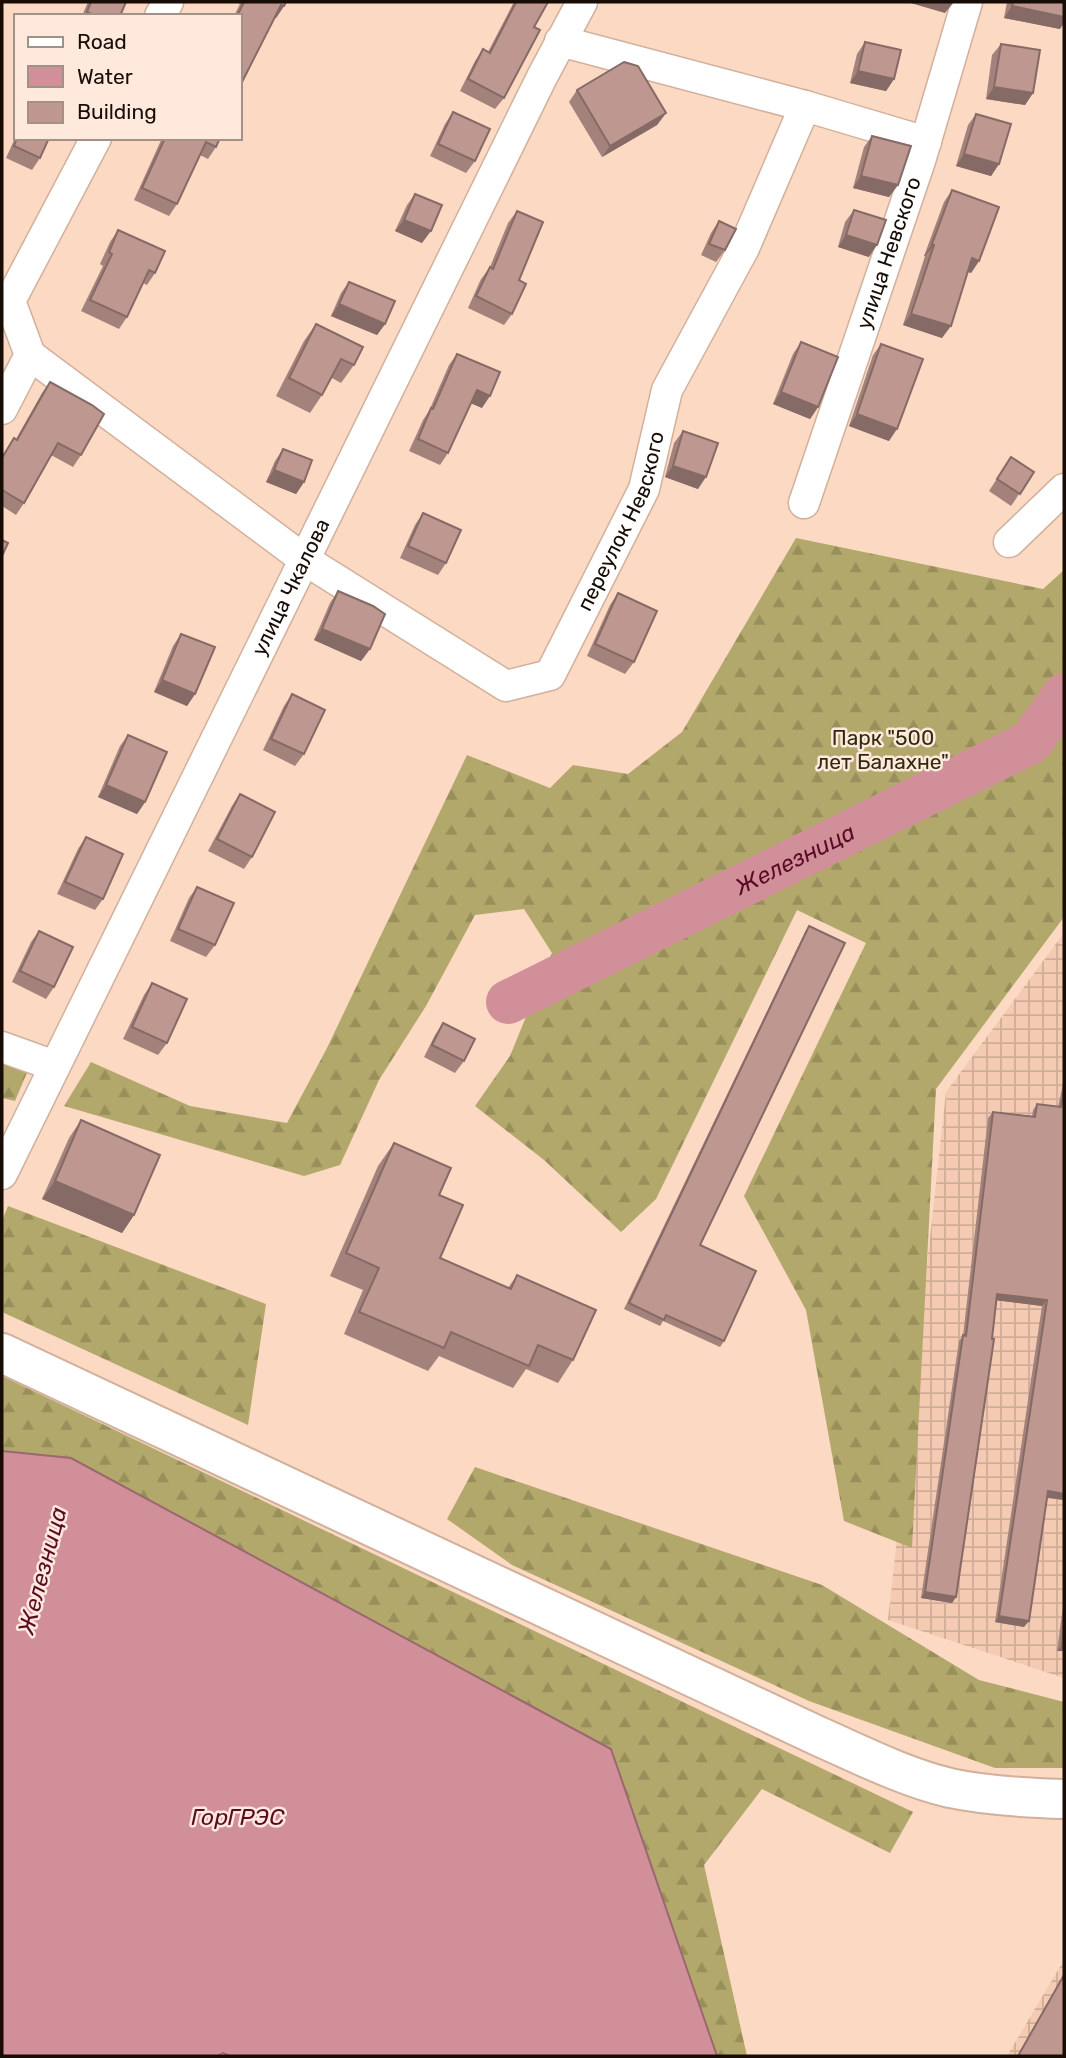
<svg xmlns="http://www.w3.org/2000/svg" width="1066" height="2058" viewBox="0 0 1066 2058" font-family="Rubik,sans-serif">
  <defs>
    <pattern id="industrial-grid" width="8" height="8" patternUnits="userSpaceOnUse" patternTransform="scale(1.75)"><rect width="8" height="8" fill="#f4cbb2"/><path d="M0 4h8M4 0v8" fill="none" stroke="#d0ad98"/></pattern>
    <pattern id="forest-firs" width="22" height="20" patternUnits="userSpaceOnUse" patternTransform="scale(1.75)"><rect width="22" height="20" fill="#b3a86b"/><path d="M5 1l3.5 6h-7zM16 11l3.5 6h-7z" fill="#998f5b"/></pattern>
  </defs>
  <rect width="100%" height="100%" fill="#fbd9c3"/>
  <g fill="url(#industrial-grid)">
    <polygon points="1064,933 1064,1678 888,1620 946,1092"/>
    <polygon points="1064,1960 1064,2056 1007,2056"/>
  </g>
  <g fill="url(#forest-firs)">
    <polygon points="796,538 1043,589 1064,570 1064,917 936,1089 912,1548 844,1521 806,1310 744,1196 866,943 797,910 656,1199 621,1232 544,1160 475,1106 510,1056 552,953 524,909 475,915 426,1006 379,1080 340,1165 304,1176 64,1106 91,1062 190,1106 287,1123 327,1048 467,755 550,788 573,765 628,774 682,732"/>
    <polygon points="2,1059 29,1068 15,1101 2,1098"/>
    <polygon points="8,1206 266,1304 248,1425 2,1312 2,1221"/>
    <polygon points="2,1376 913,1812 890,1853 762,1789 704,1865 747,2056 717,2056 611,1749 71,1458 2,1451"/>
    <polygon points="475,1467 822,1585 979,1680 1064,1702 1064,1768 995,1768 809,1701 512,1565 447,1519"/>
  </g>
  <polygon fill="#d18f9a" stroke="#9a686e" stroke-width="2" points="2,1451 71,1458 611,1749 717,2056 230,2056 223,2053 218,2056 2,2056"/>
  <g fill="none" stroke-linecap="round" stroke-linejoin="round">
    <path stroke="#d18f9a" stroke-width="44" id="s1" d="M508,1002L1031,742L1064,695"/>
    <defs>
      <g id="minor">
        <polyline points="160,16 168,2"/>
        <polyline points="560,41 805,106 926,142"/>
        <path id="s2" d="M30,355L305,560L506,686L550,675L644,489L667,390L744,248L805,106"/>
        <polyline points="2,409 30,355 10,301 96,138"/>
        <path id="s3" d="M804,503L920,161L967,2"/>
        <polyline points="1009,542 1064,489"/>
        <polyline points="2,1047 55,1066"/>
        <path id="s4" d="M2,1174L542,77L582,2"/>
      </g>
      <path id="major" d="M2,1353L818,1736C861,1755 904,1777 950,1788C988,1796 1026,1798 1064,1799"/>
    </defs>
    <use href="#minor" stroke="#d1b09c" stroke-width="33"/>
    <use href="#major" stroke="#d1b09c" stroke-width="42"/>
    <use href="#minor" stroke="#fff" stroke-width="30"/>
    <use href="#major" stroke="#fff" stroke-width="38"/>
  </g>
  <g fill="#a3827c">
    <polygon points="88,2 126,2 120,16 82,16"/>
    <polygon points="235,2 286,2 284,6 276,18 234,16 240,4"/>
    <polygon points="514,2 548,2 534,27 504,98 495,109 460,91 475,61 483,49 488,52"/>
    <polygon points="1007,2 1064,2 1060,29 1004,18"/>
    <polygon points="865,42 894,79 886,91 850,83 857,54"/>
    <polygon points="1001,44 1033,93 1025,105 986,99 992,55"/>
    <polygon points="577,90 666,113 657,125 602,157 569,102"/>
    <polygon points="453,112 475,161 466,173 430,156 445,124"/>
    <polygon points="976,114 999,164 991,176 956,166 968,125"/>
    <polygon points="16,136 16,138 49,138 40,158 32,170 6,158"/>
    <polygon points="872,136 898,185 889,197 853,188 864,147"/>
    <polygon points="162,138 220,138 216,147 208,159 200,155 177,204 169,216 134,200"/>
    <polygon points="952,190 979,261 971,273 968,272 942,338 903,325 925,256 924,256 944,202"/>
    <polygon points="415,194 422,243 395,231 407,205"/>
    <polygon points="854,210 869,257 838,247 845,222"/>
    <polygon points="517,211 519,280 512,314 504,325 468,308 481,279 490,267 508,223"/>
    <polygon points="719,221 725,250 716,262 701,255 711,233"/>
    <polygon points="118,230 155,273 147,285 143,283 127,317 119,329 81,311 103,266 100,264 110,242"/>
    <polygon points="349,282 385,324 377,335 331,316 341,293"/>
    <polygon points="316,324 354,365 341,383 332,378 322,395 310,413 276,396 304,341"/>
    <polygon points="801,342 818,407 810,419 773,404 793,354"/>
    <polygon points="881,344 889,441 849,426 873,355"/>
    <polygon points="457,354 482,408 471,403 448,453 440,465 409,451 423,420 429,411 449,365"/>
    <polygon points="50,382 81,455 73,467 51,455 24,503 16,515 2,506 2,456 14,438 16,439 42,393"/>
    <polygon points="683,431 698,489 665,477 674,443"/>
    <polygon points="283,449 304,482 296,494 266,482 275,461"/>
    <polygon points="1011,457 1034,472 1011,506 989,491"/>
    <polygon points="423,513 446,563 438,575 400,558 415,525"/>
    <polygon points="338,591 370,649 361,661 314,640 330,603"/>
    <polygon points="618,593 634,662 625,674 587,656 610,605"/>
    <polygon points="181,634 195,694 187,706 154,692 173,646"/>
    <polygon points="292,694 304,754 295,766 263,750 284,706"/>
    <polygon points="128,735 145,802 137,814 98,797 120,746"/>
    <polygon points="240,794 252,857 244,869 208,851 232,806"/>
    <polygon points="86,837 103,899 95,910 57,894 78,849"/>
    <polygon points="197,887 215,945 206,957 170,941 189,898"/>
    <polygon points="809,926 700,1245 724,1341 720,1347 663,1321 660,1326 624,1309 805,932"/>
    <polygon points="39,931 54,987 46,999 12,982 31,942"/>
    <polygon points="152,983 167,1043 158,1055 123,1039 144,995"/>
    <polygon points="443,1023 464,1061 455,1073 424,1057 435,1035"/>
    <polygon points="1064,1079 1064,1500 1047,1498 1024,1627 995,1622 1042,1306 997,1300 956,1597 952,1603 921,1598 959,1341 963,1336 988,1118 993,1112 1032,1116 1033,1110 1037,1104 1058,1107"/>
    <polygon points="81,1120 134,1215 122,1233 42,1199 69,1138"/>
    <polygon points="394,1143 439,1195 440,1258 508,1288 517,1275 573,1360 558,1383 526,1369 513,1388 439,1356 428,1371 344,1334 363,1290 330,1276 378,1166"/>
    <polygon points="1064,1599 1064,1651 1057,1651"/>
    <polygon points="1064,1974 1064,2056 1018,2056"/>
  </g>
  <g fill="#856a65">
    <polygon points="907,2 954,2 945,13"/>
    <polygon points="281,5 284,6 276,18 273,17"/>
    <polygon points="1012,6 1064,17 1064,23 1060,29 1004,18"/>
    <polygon points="87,12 96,16 84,16"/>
    <polygon points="858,71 894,79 886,91 850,83"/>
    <polygon points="994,87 1033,93 1025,105 986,99"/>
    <polygon points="666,113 657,125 602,157 610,146"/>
    <polygon points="964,154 999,164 991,176 956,166"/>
    <polygon points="861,176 898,185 889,197 853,188"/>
    <polygon points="404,220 431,231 422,243 395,231"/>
    <polygon points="846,235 877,245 869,257 838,247"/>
    <polygon points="932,244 934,245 925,256 924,256"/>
    <polygon points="972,258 979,261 971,273 964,270"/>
    <polygon points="339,304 385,324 377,335 331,316"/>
    <polygon points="911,314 951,326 942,338 903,325"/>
    <polygon points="477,390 490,396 482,408 468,402"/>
    <polygon points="781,392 818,407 810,419 773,404"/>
    <polygon points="857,414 897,429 889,441 849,426"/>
    <polygon points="673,466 706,477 698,489 665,477"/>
    <polygon points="274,470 304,482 296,494 266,482"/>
    <polygon points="322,629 370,649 361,661 314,640"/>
    <polygon points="162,680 195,694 187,706 154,692"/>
    <polygon points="106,785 145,802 137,814 98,797"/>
    <polygon points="55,1181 134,1215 122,1233 42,1199"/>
    <polygon points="997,1294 1047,1300 1042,1306 993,1300"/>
    <polygon points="1048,1491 1064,1494 1064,1500 1044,1497"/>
    <polygon points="925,1592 956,1597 952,1603 921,1598"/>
    <polygon points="999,1616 1029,1621 1024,1627 995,1622"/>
    <polygon points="1062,1645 1064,1645 1064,1651 1057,1651"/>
  </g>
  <g fill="#be9790" stroke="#856a65" stroke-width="2">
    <polygon points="91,2 126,2 120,16 96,16 87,12"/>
    <polygon points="244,2 286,2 284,6 281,5 240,86 240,16 237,16"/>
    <polygon points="516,2 548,2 534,27 540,30 504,98 468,79 483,49 490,53"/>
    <polygon points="1013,2 1064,2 1064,17 1012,6"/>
    <polygon points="865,42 901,50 894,79 858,71"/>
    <polygon points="1001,44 1040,50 1033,93 994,87"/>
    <polygon points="624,62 638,66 666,113 610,146 577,90"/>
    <polygon points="453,112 490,129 475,161 438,144"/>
    <polygon points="976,114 1011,124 999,164 964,154"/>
    <polygon points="872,136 911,146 898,185 861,176"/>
    <polygon points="17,138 49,138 40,158 14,146"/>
    <polygon points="165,138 220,138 216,147 206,142 177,204 142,188"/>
    <polygon points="952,190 999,207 979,261 972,258 951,326 911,314 934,245 932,244"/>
    <polygon points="415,194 442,205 431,231 404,220"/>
    <polygon points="854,210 886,220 877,245 846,235"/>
    <polygon points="517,211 543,222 519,280 526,284 512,314 476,296 490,267 493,269"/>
    <polygon points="719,221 736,229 725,250 709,244"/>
    <polygon points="118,230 165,251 155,273 149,270 127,317 90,300 112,254 109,252"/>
    <polygon points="349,282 395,301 385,324 339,304"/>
    <polygon points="316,324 363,347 354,365 341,359 322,395 289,378"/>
    <polygon points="801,342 838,357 818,407 781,392"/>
    <polygon points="881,344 923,359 897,429 857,414"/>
    <polygon points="457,354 500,372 490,396 477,390 448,453 418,439 431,408 433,409"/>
    <polygon points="50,382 92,405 104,414 81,455 58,443 24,503 2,490 2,458 14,438 17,440"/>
    <polygon points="683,431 718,443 706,477 673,466"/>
    <polygon points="283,449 312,460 304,482 274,470"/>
    <polygon points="1011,457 1034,472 1020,494 997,479"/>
    <polygon points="423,513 461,530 446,563 408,546"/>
    <polygon points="2,540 8,543 2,556"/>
    <polygon points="338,591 373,606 385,614 370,649 322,629"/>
    <polygon points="618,593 657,611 634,662 595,644"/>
    <polygon points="181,634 215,647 195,694 162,680"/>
    <polygon points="292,694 325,710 304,754 271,739"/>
    <polygon points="128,735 167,752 145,802 106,785"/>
    <polygon points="240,794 275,812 252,857 217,839"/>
    <polygon points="86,837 123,854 103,899 65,882"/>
    <polygon points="197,887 234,903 215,945 178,929"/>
    <polygon points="809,926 845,943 700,1245 756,1271 724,1341 666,1315 664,1320 629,1303"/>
    <polygon points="39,931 73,947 54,987 20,971"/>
    <polygon points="152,983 187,999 167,1043 132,1027"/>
    <polygon points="443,1023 475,1039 464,1061 432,1045"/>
    <polygon points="1064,1092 1064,1494 1048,1491 1029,1621 999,1616 1047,1300 997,1294 992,1339 994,1339 956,1597 925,1592 963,1335 966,1336 993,1112 1035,1117 1037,1104 1061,1107"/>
    <polygon points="81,1120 160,1155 134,1215 55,1181"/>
    <polygon points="394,1143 451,1168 439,1195 463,1205 440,1258 511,1289 517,1275 596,1310 573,1360 538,1345 529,1366 451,1332 444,1348 359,1312 379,1268 346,1253"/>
    <polygon points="1064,1625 1064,1645 1062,1645"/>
    <polygon points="1064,1975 1064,2056 1018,2056"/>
  </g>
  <g text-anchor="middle" stroke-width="5" stroke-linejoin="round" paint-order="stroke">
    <g font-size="21" fill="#180d06" stroke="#fee9dc">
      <text dy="7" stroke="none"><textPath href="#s3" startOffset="264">улица Невского</textPath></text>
      <text dy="7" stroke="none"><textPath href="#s2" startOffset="796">переулок Невского</textPath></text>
      <text dy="7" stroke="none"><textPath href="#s4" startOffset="654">улица Чкалова</textPath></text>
    </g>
    <g font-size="21" fill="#2f2a0e" stroke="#fee9dc">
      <text x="883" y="745">Парк "500<tspan x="883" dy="24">лет Балахне"</tspan></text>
    </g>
    <g font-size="23" font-style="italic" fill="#5a0a24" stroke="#fee9dc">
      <text dy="8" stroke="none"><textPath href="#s1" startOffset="320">Железница</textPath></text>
      <text transform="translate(42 1571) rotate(-75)" y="8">Железница</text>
      <text x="238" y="1825">ГорГРЭС</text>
    </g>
  </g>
  <rect width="1066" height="2058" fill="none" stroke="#180d06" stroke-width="7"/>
  <rect x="14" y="14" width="228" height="126" fill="#fee9dc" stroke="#a29186" stroke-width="2"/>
  <rect x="28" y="37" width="35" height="10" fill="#ffffff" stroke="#a29186" stroke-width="2"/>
  <text x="77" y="49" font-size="21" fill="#180d06">Road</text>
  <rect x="28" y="66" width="35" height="21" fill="#d18f9a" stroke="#a29186" stroke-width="2"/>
  <text x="77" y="84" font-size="21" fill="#180d06">Water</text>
  <rect x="28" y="102" width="35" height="21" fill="#be9790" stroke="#a29186" stroke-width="2"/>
  <text x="77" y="119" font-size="21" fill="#180d06">Building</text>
</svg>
